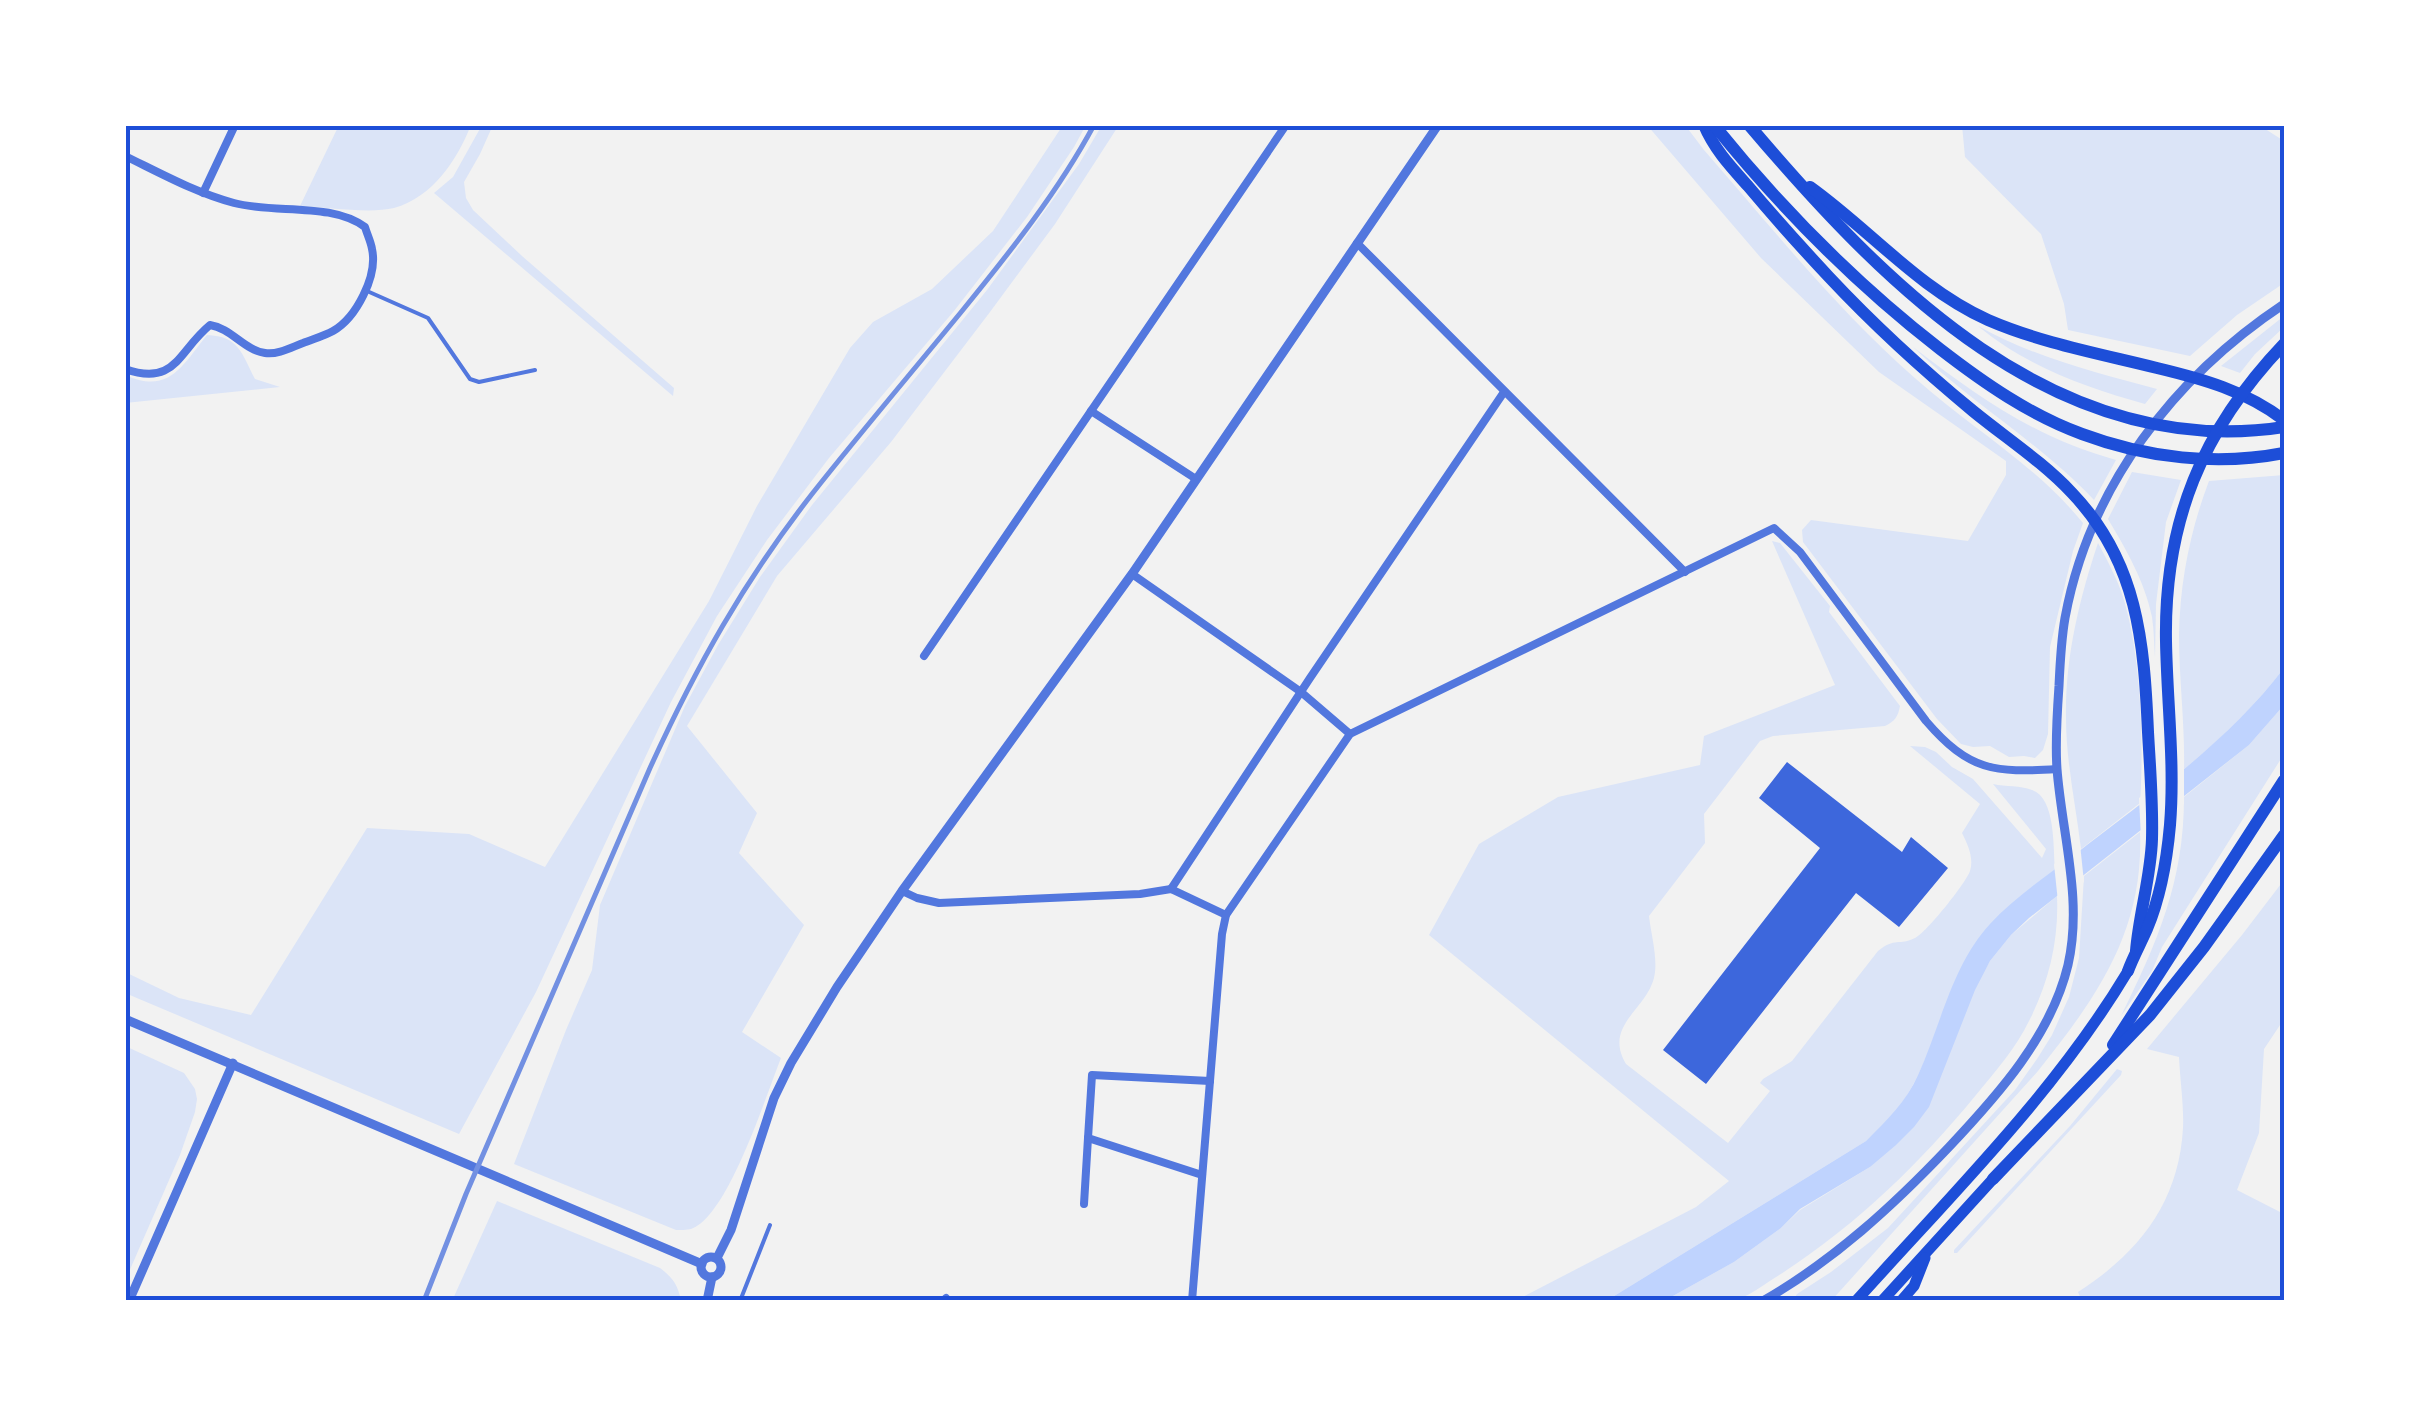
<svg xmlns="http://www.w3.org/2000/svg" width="2409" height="1426" viewBox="0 0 2409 1426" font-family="'Playfair Display',serif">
  <rect width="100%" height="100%" fill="#f2f2f2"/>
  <g fill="#dbe4f7">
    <path d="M339,125H471C457,160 433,197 394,208C370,214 325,207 300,206Z"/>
    <polygon points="482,125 493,125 480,154 464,182 466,198 473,210 522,256 674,388 673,396 434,193 453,177"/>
    <polygon points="1063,125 1086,125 1074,147 1027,217 954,311 829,458 767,540 717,616 671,702 536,992 459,1134 125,993 125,972 179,998 251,1015 367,828 469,834 545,867 709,601 757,506 850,348 873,322 932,289 993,231"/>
    <path d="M1102,125H1119L1055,224L990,312L891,442L777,576L687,726L757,813L739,853L804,925L742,1032L781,1058C766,1095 728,1217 691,1229C688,1230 679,1230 676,1230L514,1164L566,1030L592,970L600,905L685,706L718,645L760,577L812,505L987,290L1079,164Z"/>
    <path d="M1647,125H1685L1704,150C1772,228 1838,311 1916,379C1971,428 2036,465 2083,523L2073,551L2050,647L2048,734L2043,750L2035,758L2024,756L2009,757L1990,746L1973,747L1961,744L1937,719L1803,542L1802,530L1811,520L1968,541L2006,475V461L1879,372L1761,258Z"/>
    <polygon points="1962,125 2259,125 2284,141 2284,283 2237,315 2190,356 2068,330 2064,304 2041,234 1965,157"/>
    <polygon points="2284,316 2284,327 2255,354 2240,373 2221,366"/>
    <path d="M1978,326C2034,357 2096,373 2157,389L2145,404C2085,387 2026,366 1978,326Z"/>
    <path d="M207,335C239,336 242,354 255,379L280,387L125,403V375C169,395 182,366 207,335Z"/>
    <path d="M1913,347C1978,397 2036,438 2116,460L2094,500C2039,442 1970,402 1913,347Z"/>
    <path d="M2132,472L2181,480L2166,522L2156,604L2155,658C2154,644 2154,630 2152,617C2145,582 2126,549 2108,519Z"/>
    <path d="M2284,475V668C2255,706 2221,739 2184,769C2185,724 2179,680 2179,635C2180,582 2190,531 2209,481Z"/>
    <path d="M1772,541L1780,543L1830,606L1829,612L1900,706C1898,717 1895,721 1885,726L1773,736L1760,741L1704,814L1705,843L1649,916C1651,934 1657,955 1655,972C1651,1009 1602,1023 1626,1064L1728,1143L1770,1091L1760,1083L1763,1079L1792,1061L1878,951C1895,937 1899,946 1915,938C1926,933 1966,883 1970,871C1974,858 1968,845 1962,833L1980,804L1910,746L1925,747L1936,752L1952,767L1973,779L2042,858L2046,849L1993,784C2006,787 2020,785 2032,790C2056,798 2053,848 2055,870C2025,893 1990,918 1971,951C1941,1000 1933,1061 1899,1107C1891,1120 1877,1130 1866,1141L1606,1301H1515L1696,1207L1729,1181L1429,935L1479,844L1558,797L1700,765L1704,736L1835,685Z"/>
    <path d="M2098,543C2108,562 2118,580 2124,600C2141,657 2144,744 2140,803L2081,849C2076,806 2066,762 2066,718C2065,658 2079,600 2098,543Z"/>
    <path d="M2284,705V754L2162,947L2152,971L2121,1016C2157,943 2184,882 2184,797L2249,745Z"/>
    <path d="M2140,832C2144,931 2097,997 2038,1071L1831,1301H1793L1797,1294L1831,1272L1888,1228L2015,1090L2037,1059L2052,1035L2069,997L2079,958L2084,876Z"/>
    <path d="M2284,880V1019L2264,1049L2259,1133L2237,1190L2284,1214V1301H2082L2078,1292C2139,1253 2179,1202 2183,1128C2184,1105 2180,1080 2179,1057L2147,1049L2242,935Z"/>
    <path d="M2057,896C2059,940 2049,982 2029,1021C2016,1048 1995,1072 1976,1095C1916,1168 1852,1229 1773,1279C1762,1286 1746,1298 1733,1301C1719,1304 1681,1301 1664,1301L1734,1262L1781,1228L1800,1210L1870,1167L1990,961L2011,935Z"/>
    <polygon points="125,1046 184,1073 195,1089 197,1099 195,1112 180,1155 125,1281"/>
    <polygon points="2117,1069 2122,1071 2121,1075 1957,1253 1954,1253 1954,1250 2070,1126"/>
    <path d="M497,1201L660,1268C673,1278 678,1285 681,1301H452Z"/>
  </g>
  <path fill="#bfd3fe" d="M2284,668V705L2249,745L2029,918L2011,935L1990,961L1975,990L1929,1107L1914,1127L1896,1145L1870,1167L1800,1209L1781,1228L1734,1262L1664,1301H1606L1866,1141C1887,1120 1906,1102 1918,1075C1941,1025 1952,965 1990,924C2014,898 2045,877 2073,856C2147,798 2226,744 2284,668Z"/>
  <g fill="#f2f2f2">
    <polygon points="2184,762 2184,804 2141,838 2139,798"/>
    <polygon points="2080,844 2084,882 2058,902 2054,864"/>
  </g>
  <polygon fill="#3d67dc" points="1787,762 1902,852 1911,837 1948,868 1899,927 1856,893 1706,1084 1663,1050 1820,848 1759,798"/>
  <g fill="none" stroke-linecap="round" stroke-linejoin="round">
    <g stroke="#5277de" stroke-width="4">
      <polyline points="367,291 428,318 470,379 479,382 535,370"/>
      <polyline points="740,1301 770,1225"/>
    </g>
    <g stroke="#5277de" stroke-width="8">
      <path d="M125,156C160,173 196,193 234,203C275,214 331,202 365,227C367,234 371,242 372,249C378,276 356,318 333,331C324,336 313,339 303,343C292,347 278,355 265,353C244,350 231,328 210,325C178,351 176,387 125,369"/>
      <polyline points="203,193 235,125"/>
      <polyline points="1357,243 1685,572"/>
      <polyline points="1091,411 1196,479"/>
      <polyline points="1132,574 1301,692 1350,734"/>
      <polyline points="924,656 1286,125"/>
      <polyline points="1171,889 1310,678 1504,392"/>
      <polyline points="902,891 917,898 939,903 1140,894 1171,889 1226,915"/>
      <polyline points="1202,1175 1088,1138 1092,1075 1210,1081"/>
      <polyline points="1084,1204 1088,1138"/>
      <polyline points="946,1298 948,1301"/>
      <path d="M1192,1301L1222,934L1226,915L1350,734L1774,528L1800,552L1926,721C1969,771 1994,773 2057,769"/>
    </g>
    <g stroke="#5277de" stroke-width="9">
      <polyline points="125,1019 702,1264"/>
      <circle cx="711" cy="1267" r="10"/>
      <polyline points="717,1258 731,1230 774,1098 791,1063 837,987 902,891 1132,574 1438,125"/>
      <polyline points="129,1301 233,1063"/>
      <polyline points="707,1301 712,1277"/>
      <path d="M1763,1301C1834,1260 1893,1206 1949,1147C1998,1095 2051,1036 2068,965C2083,900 2062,834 2057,769C2055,742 2057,714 2059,686C2060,664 2061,641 2065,618C2089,487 2174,377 2284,304"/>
    </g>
    <g stroke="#1d4ed8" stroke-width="11">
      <path d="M1856,1301C1951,1195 2055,1093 2128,971"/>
      <polyline points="1882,1301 1993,1179"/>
      <polyline points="1901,1301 1914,1286 1925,1258"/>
    </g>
    <g stroke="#1d4ed8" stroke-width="12">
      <path d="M1704,125C1714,149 1731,167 1748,186C1774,217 1801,247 1829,277C1874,325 1922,369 1973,411C2006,438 2043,462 2072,493C2138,562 2144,642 2148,732C2150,768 2153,803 2152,839C2151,876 2139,914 2136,951"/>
      <path d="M1714,125C1781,208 1856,284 1940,349C1984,383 2030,415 2082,434C2146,458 2217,466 2284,453"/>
      <path d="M1749,125C1883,283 2056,462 2284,427"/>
      <path d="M1810,187C1870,230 1919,289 1988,320C2041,343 2101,354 2157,368C2203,379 2246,391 2284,420"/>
      <path d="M2128,971C2133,957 2141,943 2147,929C2160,898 2167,859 2170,825C2175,764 2167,702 2166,641C2164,522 2202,430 2284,344"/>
      <polyline points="2113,1045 2284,780"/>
      <polyline points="1993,1179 2150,1015 2204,947 2284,835"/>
    </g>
    <path stroke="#7290e2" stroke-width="5" d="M424,1301L466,1194L650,768C696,667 744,581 812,494C861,432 912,372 962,311C1010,252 1058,192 1094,125"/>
  </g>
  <rect width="2409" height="1426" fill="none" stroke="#ffffff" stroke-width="255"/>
  <rect x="128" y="128" width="2154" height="1170" fill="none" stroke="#1d4ed8" stroke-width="4"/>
</svg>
